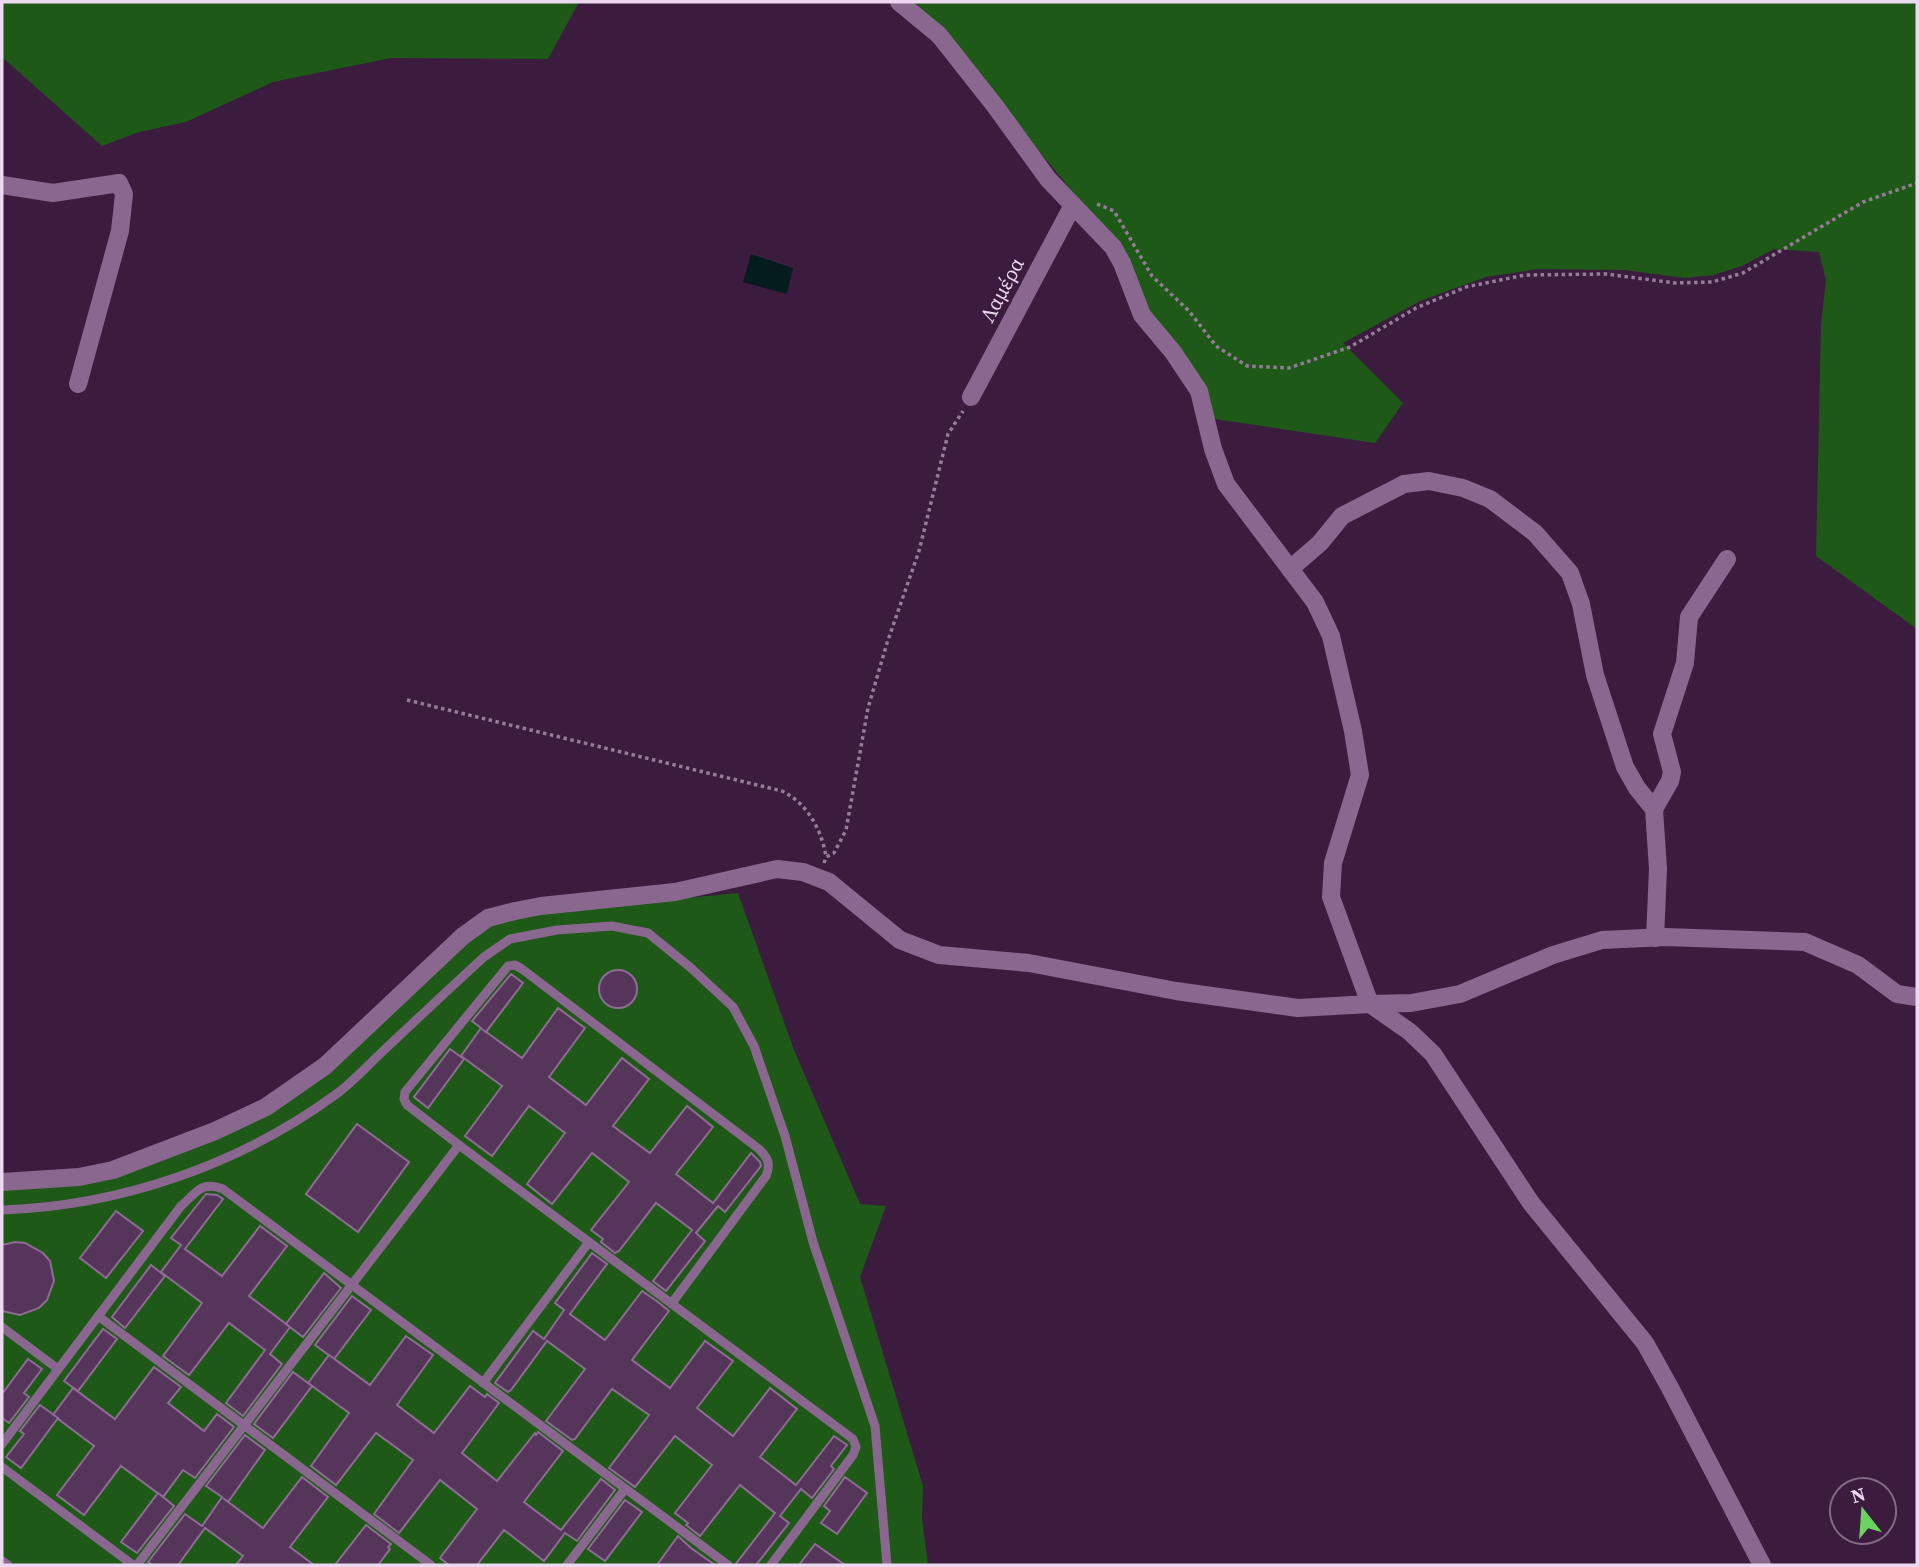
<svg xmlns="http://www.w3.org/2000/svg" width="1919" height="1567" viewBox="0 0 1919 1567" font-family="'Source Serif 4',serif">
  <rect width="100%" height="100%" fill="#3b1c3f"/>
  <g fill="#1e5918">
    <polygon points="2,2 579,2 548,59 391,58 273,82 186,122 139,132 102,146 2,57"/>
    <polygon points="915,2 1917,2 1917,629 1816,556 1821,324 1826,280 1819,252 1774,249 1742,266 1713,275 1685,278 1625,270 1539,269 1486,277 1420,301 1343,343 1403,403 1375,443 1215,419 1191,364 1156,327 1102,227"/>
    <polygon points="738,893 794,1050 860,1204 886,1206 860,1277 923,1486 922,1519 928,1565 2,1565 2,1187 74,1183 269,1111 468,940 491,924 514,915"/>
  </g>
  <polygon fill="#041c1e" points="751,254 793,268 787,294 743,282"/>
  <g fill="#55355a" stroke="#8f6c94" stroke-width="2">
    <circle cx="618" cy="989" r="19"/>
    <polygon points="511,974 523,983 486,1032 482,1029 522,1058 558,1008 585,1028 549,1077 586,1105 622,1058 649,1079 613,1126 650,1153 687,1106 713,1127 676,1174 713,1203 751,1153 760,1162 761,1166 725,1212 718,1206 696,1233 705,1241 666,1291 653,1281 692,1230 656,1203 619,1251 615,1253 601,1242 603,1239 591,1230 629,1182 592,1153 552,1204 527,1184 565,1133 529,1106 492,1156 465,1136 502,1086 461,1056 481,1028 472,1021"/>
    <polygon points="450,1049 464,1059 428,1108 414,1097"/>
    <polygon points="357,1124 409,1162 358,1232 306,1194"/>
    <polygon points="206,1194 217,1195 223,1199 185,1249 222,1276 260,1226 287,1246 249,1296 290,1327 270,1354 282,1364 243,1416 226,1403 265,1350 229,1323 189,1375 163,1356 202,1303 161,1272 181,1245 171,1238"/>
    <polygon points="116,1211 143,1231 106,1278 80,1258"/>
    <polygon points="15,1242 25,1243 43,1253 50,1261 54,1281 47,1300 39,1308 20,1315 2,1311 2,1245"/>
    <polygon points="592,1253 607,1264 570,1314 605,1340 642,1291 658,1302 669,1311 632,1360 670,1388 705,1341 733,1361 697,1408 733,1436 770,1388 797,1409 760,1457 796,1485 834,1436 847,1445 831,1466 834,1469 812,1498 801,1489 780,1516 789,1523 756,1565 735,1565 775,1513 740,1485 700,1536 686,1525 688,1523 675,1513 712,1465 675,1436 635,1487 609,1468 649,1415 612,1389 575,1439 572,1440 546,1421 585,1369 547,1341 511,1390 508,1392 495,1383 533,1331 544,1339 564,1310 555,1303"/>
    <polygon points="151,1265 165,1276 125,1328 112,1317"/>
    <polygon points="324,1273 341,1288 303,1337 286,1324"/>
    <polygon points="352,1296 371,1310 334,1359 315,1345"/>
    <polygon points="103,1329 117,1339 78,1391 64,1381"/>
    <polygon points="406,1336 433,1355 397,1405 434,1433 470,1386 485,1397 487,1394 499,1403 462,1453 497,1481 535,1433 536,1435 538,1432 563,1451 524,1502 561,1530 601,1479 615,1490 577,1541 565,1533 544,1561 504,1530 477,1565 449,1565 440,1558 477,1509 440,1480 399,1533 374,1514 413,1460 376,1433 336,1485 311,1466 349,1413 308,1383 329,1355 370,1385"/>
    <polygon points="28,1359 42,1369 24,1393 29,1397 9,1423 2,1418 2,1394"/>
    <polygon points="154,1367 181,1387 168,1403 204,1431 217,1414 234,1427 195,1478 183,1470 163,1497 121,1466 84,1515 57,1495 94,1446 53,1415 73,1388 115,1419"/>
    <polygon points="293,1372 312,1386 273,1438 254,1424"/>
    <polygon points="40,1405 58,1418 21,1468 6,1457 24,1434 20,1431"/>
    <polygon points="245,1435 265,1450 228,1502 223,1498 263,1528 302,1477 328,1497 290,1547 314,1565 236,1565 243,1556 205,1528 178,1565 153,1565 148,1562 185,1514 202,1526 222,1497 206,1486"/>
    <polygon points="845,1477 867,1493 837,1534 821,1523 830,1511 824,1506"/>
    <polygon points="158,1493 174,1506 137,1553 121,1542"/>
    <polygon points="625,1500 642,1512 605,1561 588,1549"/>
    <polygon points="366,1525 391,1544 388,1547 390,1549 378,1565 335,1565"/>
    <polygon points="678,1536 691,1548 715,1565 657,1565"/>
    <polygon points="815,1544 845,1565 799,1565"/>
  </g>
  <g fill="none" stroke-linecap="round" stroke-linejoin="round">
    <g stroke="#957c98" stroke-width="3.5" stroke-dasharray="3.5 3.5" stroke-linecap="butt">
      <polyline points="1097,204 1114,211 1152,276 1189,311 1216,346 1247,366 1289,368 1350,347 1416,308 1466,287 1525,275 1606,274 1675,283 1712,282 1743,273 1863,202 1917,183"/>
      <path d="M407,700L782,791C807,803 822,830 826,857"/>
      <polyline points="824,863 826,857 834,853 846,830 868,708 887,643 919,551 948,434 963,411"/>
    </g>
    <g stroke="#89678f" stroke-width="9">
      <path d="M2,1210C120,1206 239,1165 335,1095C352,1083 367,1066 382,1052C416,1020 450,988 484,957L510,939L557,930L612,926L648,933L691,968L733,1007L754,1046L785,1136L813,1242L875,1426L887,1565"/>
      <path d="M672,1303L766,1176C771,1164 768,1158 759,1149L522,969L515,965L508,966L405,1092L404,1099L407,1105L459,1145L853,1439L856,1447L853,1455L771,1565"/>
      <polyline points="98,1316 431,1565"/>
      <polyline points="2,1327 58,1369"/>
      <polyline points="483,1383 589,1242"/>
      <path d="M2,1444L181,1206C197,1192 201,1181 223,1189L728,1565"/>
      <polyline points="2,1467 133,1565"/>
      <polyline points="2,1561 8,1565"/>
      <polyline points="137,1565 459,1145"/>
      <polyline points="567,1565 625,1489"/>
    </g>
    <g stroke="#89678f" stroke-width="18">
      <polyline points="899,2 939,35 995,106 1048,179 1113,247 1122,263 1142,315 1173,352 1199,391 1213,449 1226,484 1315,602 1331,636 1353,731 1360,775 1333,863 1331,897 1370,1004 1411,1003 1460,994 1553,955 1602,940 1666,937 1805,942 1858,965 1897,994 1917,997"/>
      <polyline points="2,185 53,193 119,183 124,194 120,231 78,384"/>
      <polyline points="971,397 1073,205"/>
      <polyline points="1290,569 1320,543 1342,516 1404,484 1429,481 1463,488 1490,499 1535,533 1570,573 1581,604 1595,675 1625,767 1637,788 1654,809 1658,869 1655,938"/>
      <polyline points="1654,809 1670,781 1672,772 1662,734 1685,663 1689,617 1727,559"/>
      <polyline points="2,1182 79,1177 113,1170 215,1131 266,1107 325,1066 463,936 488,918 515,911 541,906 675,892 777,869 803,872 829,882 900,940 939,955 1029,963 1176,991 1298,1008 1370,1004 1410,1032 1433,1054 1531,1203 1645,1343 1669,1386 1762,1565"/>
    </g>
  </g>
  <g text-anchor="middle" stroke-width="6" stroke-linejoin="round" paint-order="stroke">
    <g font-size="21" fill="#ecd9ef" stroke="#3b1c3f">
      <text transform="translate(1002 290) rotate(-62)" y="7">Λαμέρα</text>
    </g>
  </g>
  <rect width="1919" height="1567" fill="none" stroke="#ecd9ef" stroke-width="7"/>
  <g transform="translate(1863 1511) rotate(343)"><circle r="33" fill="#3b1c3f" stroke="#826885" stroke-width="2"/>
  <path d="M0-5L12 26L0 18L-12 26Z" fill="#6cd362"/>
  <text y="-10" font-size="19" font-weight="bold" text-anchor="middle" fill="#ecd9ef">N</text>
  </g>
</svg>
